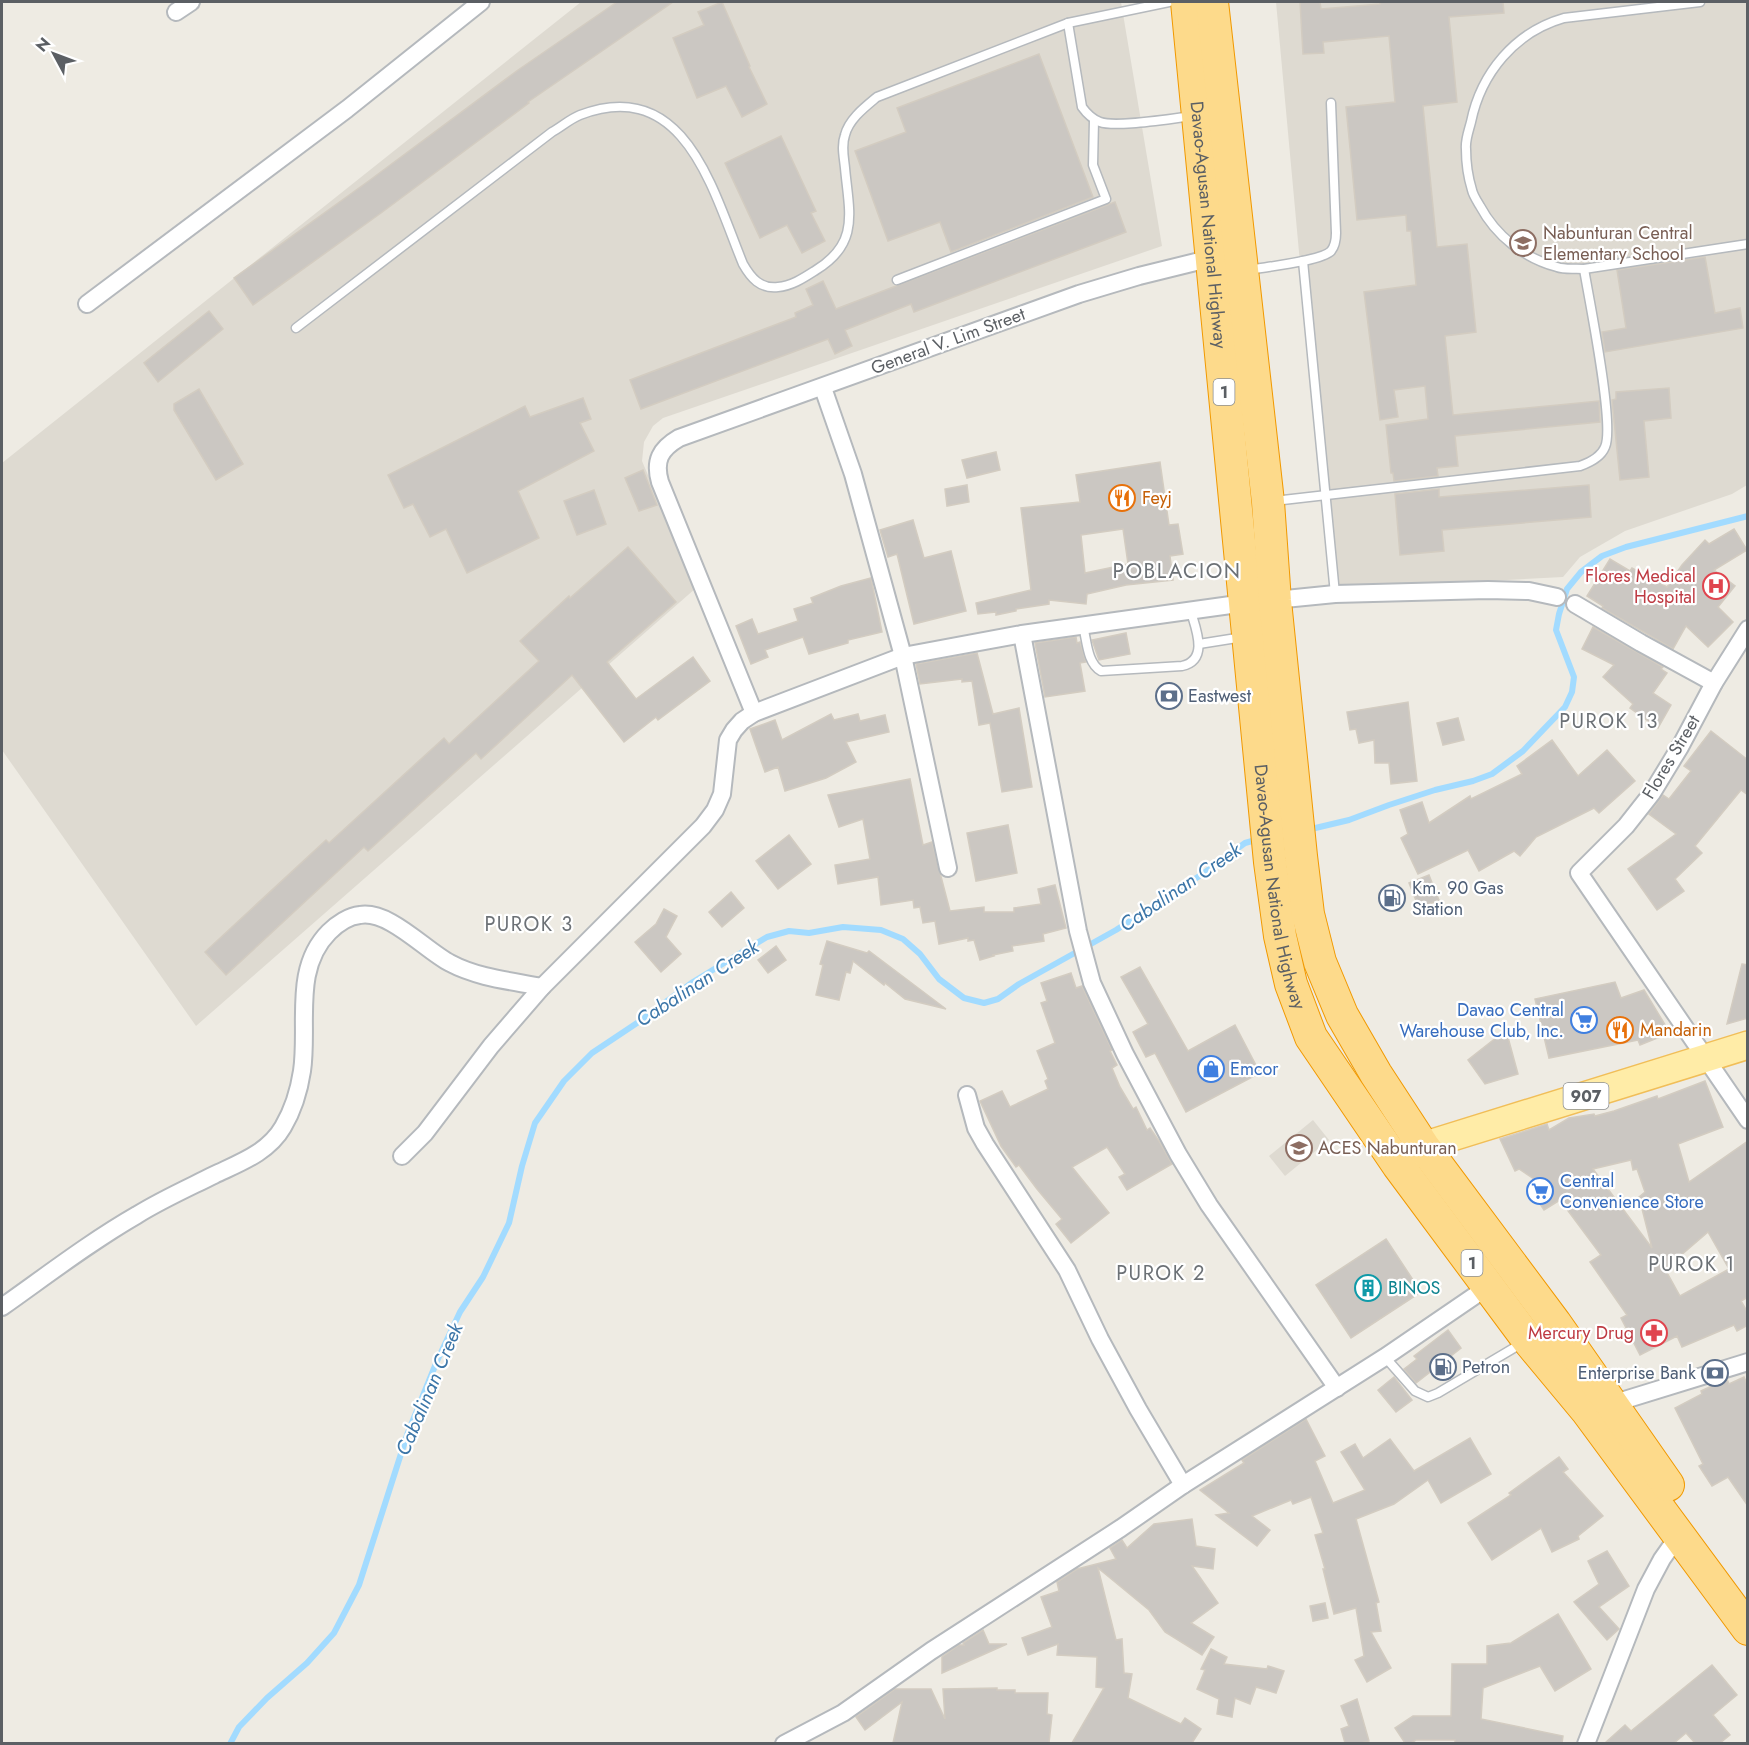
<svg xmlns="http://www.w3.org/2000/svg" width="1749" height="1745" viewBox="0 0 1749 1745" font-family="Jost,sans-serif">
  <rect width="100%" height="100%" fill="#eeebe3"/>
  <g fill="#dedad1">
    <polygon points="581,2 1121,2 1162,246 663,418 653,426 644,442 642,461 696,588 196,1026 2,750 2,463"/>
    <polygon points="1276,2 1747,2 1747,485 1732,494 1625,531 1580,557 1563,577 1330,589"/>
    <polygon points="1313,1120 1329,1140 1285,1176 1269,1156"/>
  </g>
  <g fill="none" stroke-linecap="round" stroke-linejoin="round">
    <g stroke="#a2dbff" stroke-width="6">
      <polyline points="1307,830 1349,820 1389,805 1435,790 1473,781 1492,774 1523,751 1565,707 1572,692 1574,677 1556,630 1559,614 1567,589 1581,572 1602,556 1626,547 1748,516"/>
      <polyline points="230,1744 239,1727 267,1698 307,1663 334,1633 359,1585 407,1435 437,1361 460,1312 483,1277 509,1223 522,1166 535,1123 564,1081 592,1053 637,1023 693,982 734,957 767,937 789,931 809,933 843,927 881,930 903,939 920,954 939,979 964,998 984,1003 998,999 1019,984 1116,930 1204,873 1245,843 1259,839"/>
    </g>
  </g>
  <g fill="#cbc7c2" stroke="#d3ccc1" stroke-width="1.5" fill-rule="evenodd">
    <polygon points="617,2 673,2 528,102 529,103 381,213 253,305 234,278 370,180 518,70"/>
    <polygon points="722,2 750,66 749,67 767,104 742,117 726,86 697,98 673,38 704,25 698,12"/>
    <polygon points="1300,2 1320,2 1321,9 1380,4 1380,2 1503,2 1504,13 1449,17 1457,102 1423,106 1437,247 1467,244 1476,332 1445,336 1453,415 1599,401 1600,422 1455,436 1458,466 1437,468 1438,476 1394,481 1393,473 1391,473 1386,425 1428,419 1425,386 1394,390 1398,417 1380,420 1364,292 1416,285 1411,231 1407,231 1406,215 1357,220 1346,107 1395,102 1389,36 1323,42 1324,53 1303,54"/>
    <polygon points="1039,54 1093,197 951,252 940,222 888,241 855,151 906,132 897,108"/>
    <polygon points="781,136 816,211 811,213 825,241 802,253 787,225 760,238 725,163"/>
    <polygon points="1115,202 1126,232 914,312 911,304 845,330 852,346 835,354 828,339 641,409 630,380 796,317 795,313 813,305 806,289 823,281 836,309"/>
    <polygon points="1705,257 1715,313 1740,308 1743,328 1605,352 1602,332 1626,328 1617,270"/>
    <polygon points="209,311 223,329 158,382 144,363"/>
    <polygon points="1669,388 1671,418 1644,421 1649,477 1620,480 1612,400 1616,399 1616,392"/>
    <polygon points="199,389 243,464 216,480 174,410 174,404"/>
    <polygon points="583,398 591,419 580,423 594,451 518,491 539,538 467,573 446,529 430,537 413,504 404,508 388,475 525,406 530,417"/>
    <polygon points="996,452 1000,470 967,478 962,460"/>
    <path d="M1160,462L1169,525L1178,524L1183,554L1170,556L1173,580L1126,585L1087,594L1086,604L1049,600V604L1016,609V611L996,615V612L978,614L976,603L1031,590L1021,508L1080,502L1076,475ZM1123,529L1128,564L1085,573L1081,535Z"/>
    <polygon points="643,470 657,505 639,511 625,478"/>
    <polygon points="967,485 969,502 947,506 945,489"/>
    <polygon points="1589,485 1591,517 1442,530 1444,551 1400,555 1395,494 1439,489 1439,497"/>
    <polygon points="594,490 606,524 577,535 564,501"/>
    <polygon points="913,520 924,558 951,551 966,611 914,624 897,554 888,557 880,530"/>
    <polygon points="1734,529 1747,550 1714,570 1735,586 1718,607 1733,622 1708,647 1686,626 1673,649 1602,608 1603,606 1587,596 1610,559 1630,571 1632,568 1667,587 1682,565 1705,540 1709,544"/>
    <polygon points="628,547 676,602 607,662 636,699 693,657 710,681 658,720 656,717 624,742 572,675 481,759 476,753 368,851 364,847 226,975 205,952 326,840 329,843 444,738 449,744 539,661 520,641 569,596 570,598"/>
    <polygon points="871,578 882,632 848,640 848,643 809,654 803,637 765,650 768,657 751,664 736,626 752,619 758,634 798,621 794,609 813,603 811,598 841,586"/>
    <polygon points="1593,627 1663,667 1661,669 1667,673 1653,693 1671,705 1658,728 1630,708 1633,704 1603,677 1614,665 1582,649"/>
    <polygon points="1126,633 1130,654 1099,660 1092,640"/>
    <polygon points="1076,637 1077,643 1080,642 1086,662 1080,663 1085,691 1045,697 1035,643"/>
    <polygon points="977,653 993,714 1019,708 1032,787 1002,792 990,723 979,725 972,681 962,682 962,679 920,684 916,664"/>
    <polygon points="1408,702 1417,781 1391,784 1389,763 1375,763 1374,740 1359,743 1356,729 1350,730 1347,712"/>
    <polygon points="831,714 834,720 858,714 860,721 885,715 889,732 846,742 856,762 826,778 785,791 778,767 765,772 750,729 775,720 782,740"/>
    <polygon points="1458,718 1464,740 1443,745 1437,723"/>
    <polygon points="1711,731 1748,760 1748,795 1741,790 1695,846 1702,853 1675,879 1684,891 1657,910 1628,869 1676,834 1649,814 1663,795 1669,799 1691,771 1684,766"/>
    <polygon points="1552,740 1578,776 1607,750 1635,781 1599,813 1594,808 1536,837 1520,856 1514,851 1479,871 1468,850 1418,874 1401,838 1408,834 1400,810 1422,802 1429,823 1470,796 1471,799 1522,774 1517,766"/>
    <polygon points="910,779 923,845 932,842 950,911 984,907 984,912 1014,912 1014,908 1041,904 1038,889 1055,885 1066,928 1043,934 1044,941 1012,946 1013,951 993,955 994,956 980,960 974,940 968,941 968,938 939,944 935,921 923,923 920,907 914,908 913,900 881,905 878,877 838,884 835,865 870,859 863,819 839,827 828,795"/>
    <polygon points="1008,825 1017,873 976,881 967,833"/>
    <polygon points="789,835 811,864 778,889 756,861"/>
    <polygon points="1429,875 1439,900 1419,908 1409,883"/>
    <polygon points="731,892 744,908 722,927 709,912"/>
    <polygon points="664,909 677,916 666,937 681,954 661,972 635,942 656,924"/>
    <polygon points="827,941 867,953 869,951 946,1009 905,999 885,983 884,985 853,961 850,973 846,972 839,1000 816,995 823,965 820,964"/>
    <polygon points="776,946 786,960 768,973 758,960"/>
    <polygon points="1742,964 1748,965 1748,1018 1727,1024"/>
    <polygon points="1140,967 1188,1051 1235,1025 1260,1073 1186,1112 1155,1053 1146,1057 1133,1032 1148,1024 1121,977"/>
    <polygon points="1071,973 1076,988 1082,986 1112,1050 1110,1051 1117,1065 1112,1068 1120,1087 1133,1109 1136,1107 1147,1130 1150,1128 1159,1141 1172,1164 1127,1190 1119,1177 1125,1174 1107,1147 1072,1167 1109,1213 1071,1243 1056,1224 1062,1219 1037,1189 1019,1165 1016,1167 1001,1146 980,1101 1002,1091 1010,1107 1048,1089 1045,1081 1048,1079 1037,1051 1055,1043 1041,1003 1047,1001 1041,983"/>
    <polygon points="1615,982 1621,998 1644,990 1670,1033 1640,1045 1638,1040 1549,1058 1535,999"/>
    <polygon points="1506,1030 1518,1074 1485,1084 1468,1060"/>
    <path d="M1705,1081L1723,1127L1678,1144L1689,1182L1748,1141V1297L1741,1301L1748,1313V1325L1737,1331L1734,1325L1682,1347L1677,1336L1640,1355L1621,1318L1627,1315L1590,1262L1601,1255L1560,1200L1544,1210L1536,1198L1549,1189L1519,1169L1515,1171L1500,1139L1547,1124L1549,1130L1569,1118L1594,1114L1595,1116L1614,1111L1657,1096L1658,1099ZM1631,1160L1633,1170L1637,1169L1645,1192L1639,1197L1652,1248L1593,1169ZM1708,1232L1729,1269L1680,1296L1665,1269Z"/>
    <polygon points="1386,1239 1421,1292 1351,1338 1316,1285"/>
    <polygon points="1448,1330 1461,1348 1416,1383 1404,1369 1417,1359 1414,1356"/>
    <polygon points="1394,1377 1412,1400 1396,1412 1378,1390"/>
    <polygon points="1744,1377 1748,1386 1748,1506 1728,1477 1712,1486 1699,1466 1703,1464 1675,1408 1702,1394 1701,1391 1727,1379 1729,1384"/>
    <polygon points="1306,1419 1325,1456 1315,1461 1333,1503 1365,1490 1341,1452 1355,1444 1363,1458 1390,1439 1414,1471 1470,1438 1491,1474 1441,1503 1428,1480 1394,1504 1356,1519 1379,1602 1376,1603 1381,1631 1371,1632 1391,1668 1367,1682 1355,1660 1364,1656 1356,1608 1334,1614 1323,1569 1325,1569 1315,1535 1323,1533 1311,1497 1293,1504 1291,1500 1252,1516 1270,1530 1257,1546 1216,1515 1229,1513 1200,1490 1244,1463 1242,1460"/>
    <polygon points="1559,1457 1568,1469 1563,1472 1603,1516 1578,1536 1579,1539 1552,1552 1541,1528 1492,1560 1468,1523 1511,1495 1509,1493"/>
    <polygon points="1192,1519 1196,1546 1215,1549 1213,1569 1192,1566 1218,1603 1191,1623 1214,1637 1202,1655 1165,1632 1149,1610 1098,1568 1116,1640 1122,1639 1124,1673 1132,1674 1128,1698 1181,1724 1185,1718 1201,1729 1192,1743 1072,1743 1104,1688 1096,1687 1097,1657 1057,1655 1058,1644 1028,1655 1022,1638 1052,1627 1041,1597 1059,1591 1057,1582 1077,1569 1116,1559 1110,1548 1122,1540 1127,1548 1154,1524"/>
    <polygon points="1607,1551 1629,1586 1599,1607 1619,1629 1607,1640 1574,1602 1599,1584 1588,1561"/>
    <polygon points="1325,1603 1328,1618 1313,1621 1310,1606"/>
    <polygon points="1558,1614 1591,1669 1555,1691 1540,1666 1483,1688 1481,1719 1563,1736 1562,1743 1455,1743 1455,1740 1416,1740 1411,1743 1405,1743 1395,1728 1413,1716 1451,1716 1452,1664 1487,1664 1487,1646 1511,1643"/>
    <polygon points="983,1630 989,1644 1007,1644 942,1673 942,1657 959,1645 964,1645 963,1643"/>
    <polygon points="1211,1649 1227,1657 1224,1664 1267,1669 1268,1666 1284,1671 1276,1693 1256,1687 1250,1704 1235,1698 1232,1717 1217,1714 1219,1699 1197,1689 1205,1670 1201,1669"/>
    <polygon points="1712,1665 1737,1695 1713,1715 1730,1735 1720,1743 1695,1743 1686,1733 1674,1743 1605,1743 1625,1725 1631,1731"/>
    <polygon points="997,1688 997,1690 1015,1690 1015,1693 1048,1693 1047,1714 1052,1715 1049,1743 893,1743 902,1702 865,1730 856,1717 895,1689 931,1689 945,1719 943,1689"/>
    <polygon points="1357,1699 1369,1741 1361,1743 1345,1743 1341,1729 1349,1726 1341,1706"/>
  </g>
  <g fill="none" stroke-linecap="round" stroke-linejoin="round">
    <defs>
      <g id="lane">
        <path d="M1700,2L1564,18C1515,32 1481,73 1471,122C1469,130 1465,140 1466,149C1466,162 1468,177 1472,190C1473,195 1477,201 1480,206C1496,236 1524,258 1557,267C1565,270 1575,268 1584,269L1748,244"/>
        <path d="M1068,23L1082,107C1087,114 1092,119 1100,122C1116,128 1173,118 1194,116"/>
        <polyline points="1303,261 1335,594"/>
        <path d="M1249,270C1264,267 1322,261 1331,251C1335,246 1336,240 1336,233L1331,103"/>
        <polyline points="897,280 1106,199 1093,165 1094,120"/>
        <path d="M296,328L552,132C561,127 570,119 580,115C685,75 713,191 743,264C751,278 760,289 778,287C792,286 805,277 816,270C860,243 849,212 845,168C844,157 841,146 845,135C849,119 865,107 877,97L1068,23L1169,2"/>
        <path d="M1274,501L1580,466C1591,462 1601,457 1605,447C1615,426 1589,299 1584,269"/>
        <path d="M1083,626C1087,641 1087,663 1101,671L1182,666C1209,660 1196,629 1191,612"/>
        <polyline points="1199,644 1243,637"/>
        <polyline points="1385,1357 1415,1391 1428,1397 1438,1393 1524,1342"/>
      </g>
      <g id="street">
        <polyline points="176,12 191,2"/>
        <polyline points="87,304 347,109 481,2"/>
        <polyline points="823,388 853,474 903,656 948,868"/>
        <polyline points="1575,604 1641,643 1714,683"/>
        <polyline points="1748,629 1714,683 1680,747 1652,793 1626,826 1579,873 1748,1120"/>
        <polyline points="1022,634 1078,931 1092,983 1125,1054 1178,1154 1209,1205 1337,1388"/>
        <path d="M754,713L660,482C654,461 660,449 679,438L1079,294L1139,276L1216,257"/>
        <polyline points="967,1095 976,1128 985,1144 1067,1270 1100,1339 1138,1409 1183,1485"/>
        <polyline points="402,1156 425,1133 491,1046 542,987 703,826 715,810 722,794 728,740 734,730 742,721 754,713 903,656 1022,634 1245,603 1335,594 1488,590 1529,591 1557,597"/>
        <path d="M2,1307C46,1276 90,1242 137,1215C161,1200 188,1188 214,1175C239,1163 268,1153 283,1127C293,1110 299,1091 302,1071C309,1025 292,969 329,932C337,924 349,916 360,915C389,910 425,950 450,963C478,978 512,981 542,987"/>
        <polyline points="1605,1406 1748,1362"/>
        <polyline points="784,1744 843,1713 931,1651 1121,1528 1183,1485 1385,1357 1489,1286"/>
        <polyline points="1586,1744 1646,1589 1662,1559 1679,1535"/>
      </g>
      <polyline id="primary" points="1408,1158 1423,1146 1748,1045"/>
      <g id="highway">
        <path id="s1" d="M1187,2L1270,862L1280,936L1291,984L1311,1037L1398,1165L1528,1340L1587,1411L1748,1629"/>
        <polyline points="1212,2 1268,502 1275,601 1301,856 1308,914 1320,962 1342,1015 1376,1074 1423,1146 1555,1323 1668,1485"/>
      </g>
    </defs>
    <use href="#lane" stroke="#b5b9bd" stroke-width="11"/>
    <use href="#street" stroke="#b5b9bd" stroke-width="20"/>
    <use href="#primary" stroke="#f1be58" stroke-width="30"/>
    <use href="#highway" stroke="#f19900" stroke-width="34"/>
    <use href="#lane" stroke="#fff" stroke-width="8"/>
    <use href="#street" stroke="#fff" stroke-width="16"/>
    <use href="#primary" stroke="#ffeca7" stroke-width="27"/>
    <use href="#highway" stroke="#fdda8b" stroke-width="32"/>
  </g>
  <defs>
    <symbol id="school-ring" viewBox="-11 -11 22 22"><circle r="9.5" fill="#fff" stroke="#8d6e63" stroke-width="1.5"/><path d="M0-5L7-2L0 1L-7-2ZM-4 1L0 2.5L4 1V4Q0 6-4 4Z" fill="#8d6e63"/></symbol>
    <symbol id="restaurant-ring" viewBox="-11 -11 22 22"><circle r="9.5" fill="#fff" stroke="#e8710a" stroke-width="1.5"/><path d="M-5-6h1v4h1v-4h1v4h1v-4h1v5L-1.5 .5V6h-2V.5L-5-1ZM5-6V6H3V1.5H1.5Q1.5-4 5-6Z" fill="#e8710a"/></symbol>
    <symbol id="hospital-ring" viewBox="-11 -11 22 22"><circle r="9.5" fill="#fff" stroke="#e0444e" stroke-width="1.5"/><path d="M-5-5h3v3.5h4V-5h3V5h-3V1.5h-4V5h-3Z" fill="#e0444e"/></symbol>
    <symbol id="bank-ring" viewBox="-11 -11 22 22"><circle r="9.5" fill="#fff" stroke="#5c6f8a" stroke-width="1.5"/><path d="M-6-4H6V4H-6ZM0-2.3a2.3 2.3 0 1 0 0 4.6a2.3 2.3 0 1 0 0-4.6Z" fill="#5c6f8a"/></symbol>
    <symbol id="fuel-ring" viewBox="-11 -11 22 22"><circle r="9.5" fill="#fff" stroke="#5c6f8a" stroke-width="1.5"/><path d="M-5.5-6h7V0h2V4h1.3V-2.5L3-4.5l.8-.8L6-3V5H2.5V1h-1V6h-7ZM-4.2-4.7v3.2H.2V-4.7Z" fill="#5c6f8a"/></symbol>
    <symbol id="supermarket-ring" viewBox="-11 -11 22 22"><circle r="9.5" fill="#fff" stroke="#3f7fe0" stroke-width="1.5"/><path d="M-6-5.5h2.5l.6 2H6L4.5 2H-2.5L-4.4-4H-6ZM-1.5 3.2a1.3 1.3 0 1 0 .1 0ZM3 3.2a1.3 1.3 0 1 0 .1 0Z" fill="#3f7fe0"/></symbol>
    <symbol id="shop-ring" viewBox="-11 -11 22 22"><circle r="9.5" fill="#fff" stroke="#3f7fe0" stroke-width="1.5"/><path d="M-5-2.5h2.3a2.7 3.5 0 0 1 5.4 0H5L5.5 6h-11ZM-1.5-2.5h3a1.5 2.3 0 0 0-3 0Z" fill="#3f7fe0"/></symbol>
    <symbol id="building-ring" viewBox="-11 -11 22 22"><circle r="9.5" fill="#fff" stroke="#0f9aa8" stroke-width="1.5"/><path d="M-4-6H4V6H1V3H-1V6H-4ZM-2.5-4.3h1.7v1.8h-1.7ZM.8-4.3h1.7v1.8H.8ZM-2.5-1h1.7V.8h-1.7ZM.8-1h1.7V.8H.8Z" fill="#0f9aa8"/></symbol>
    <symbol id="pharmacy-ring" viewBox="-11 -11 22 22"><circle r="9.5" fill="#fff" stroke="#e0444e" stroke-width="1.5"/><path d="M-2-6h4v4h4v4h-4v4h-4v-4h-4v-4h4Z" fill="#e0444e"/></symbol>
  </defs>
  <g fill-rule="evenodd">
    <use href="#school-ring" x="1508" y="228" width="30" height="30"/>
    <use href="#restaurant-ring" x="1107" y="483" width="30" height="30"/>
    <use href="#hospital-ring" x="1701" y="571" width="30" height="30"/>
    <use href="#bank-ring" x="1154" y="681" width="30" height="30"/>
    <use href="#fuel-ring" x="1377" y="883" width="30" height="30"/>
    <use href="#supermarket-ring" x="1569" y="1005" width="30" height="30"/>
    <use href="#restaurant-ring" x="1605" y="1015" width="30" height="30"/>
    <use href="#shop-ring" x="1196" y="1054" width="30" height="30"/>
    <use href="#school-ring" x="1284" y="1133" width="30" height="30"/>
    <use href="#supermarket-ring" x="1525" y="1176" width="30" height="30"/>
    <use href="#building-ring" x="1353" y="1273" width="30" height="30"/>
    <use href="#pharmacy-ring" x="1639" y="1318" width="30" height="30"/>
    <use href="#fuel-ring" x="1428" y="1352" width="30" height="30"/>
    <use href="#bank-ring" x="1700" y="1358" width="30" height="30"/>
  </g>
  <g text-anchor="middle" stroke-width="4.5" stroke-linejoin="round" paint-order="stroke">
    <g fill="#fff" stroke="#8c8f92" stroke-width="1.5">
      <rect x="1213.5" y="379" width="21" height="26" rx="4.5"/>
      <rect x="1563.5" y="1083" width="45" height="26" rx="4.5"/>
      <rect x="1461.5" y="1250" width="21" height="26" rx="4.5"/>
    </g>
    <g font-size="16" font-weight="bold" fill="#5b5f64">
      <text x="1224" y="398">1</text>
      <text x="1586" y="1102">907</text>
      <text x="1472" y="1269">1</text>
    </g>
    <g font-size="18" fill="#5b5f64" stroke="#fff">
      <text dy="6" stroke="none"><textPath href="#s1" startOffset="224">Davao-Agusan National Highway</textPath></text>
      <text transform="translate(948 341) rotate(-20)" y="6">General V. Lim Street</text>
      <text transform="translate(1671 757) rotate(-59)" y="6">Flores Street</text>
      <text dy="6" stroke="none"><textPath href="#s1" startOffset="890">Davao-Agusan National Highway</textPath></text>
    </g>
    <g font-size="18" fill="#785e54" stroke="#fff" text-anchor="start">
      <text x="1543" y="239">Nabunturan Central<tspan x="1543" dy="21">Elementary School</tspan></text>
      <text x="1318" y="1154">ACES Nabunturan</text>
    </g>
    <g font-size="18" fill="#c56008" stroke="#fff" text-anchor="start">
      <text x="1142" y="504">Feyj</text>
      <text x="1640" y="1036">Mandarin</text>
    </g>
    <g font-size="18" fill="#be3a42" stroke="#fff" text-anchor="end">
      <text x="1696" y="582">Flores Medical<tspan x="1696" dy="21">Hospital</tspan></text>
      <text x="1634" y="1339">Mercury Drug</text>
    </g>
    <g font-size="18" fill="#4e5e75" stroke="#fff" text-anchor="start">
      <text x="1188" y="702">Eastwest</text>
      <text x="1412" y="894">Km. 90 Gas<tspan x="1412" dy="21">Station</tspan></text>
      <text x="1462" y="1373">Petron</text>
      <text x="1696" y="1379" text-anchor="end">Enterprise Bank</text>
    </g>
    <g font-size="18" fill="#366cbe" stroke="#fff" text-anchor="start">
      <text x="1564" y="1016" text-anchor="end">Davao Central<tspan x="1564" dy="21">Warehouse Club, Inc.</tspan></text>
      <text x="1230" y="1075">Emcor</text>
      <text x="1560" y="1187">Central<tspan x="1560" dy="21">Convenience Store</tspan></text>
    </g>
    <g font-size="18" fill="#0d838f" stroke="#fff" text-anchor="start">
      <text x="1388" y="1294">BINOS</text>
    </g>
    <g font-size="20" letter-spacing="1.5" fill="#6c7176" stroke="#fff">
      <text x="1609" y="728">PUROK 13</text>
      <text x="529" y="931">PUROK 3</text>
      <text x="1692" y="1271">PUROK 1</text>
      <text x="1161" y="1280">PUROK 2</text>
    </g>
    <g font-size="20" font-style="italic" fill="#3c76a8" stroke="#fff">
      <text transform="translate(1180 887) rotate(-34)" y="7">Cabalinan Creek</text>
      <text transform="translate(697 983) rotate(-33)" y="7">Cabalinan Creek</text>
      <text transform="translate(429 1389) rotate(-67)" y="7">Cabalinan Creek</text>
    </g>
    <g font-size="21" letter-spacing="1.5" fill="#6c7176" stroke="#fff">
      <text x="1177" y="578">POBLACION</text>
    </g>
  </g>
  <rect width="1749" height="1745" fill="none" stroke="#5b5f64" stroke-width="6"/>
  <g transform="translate(54 54) rotate(311)" stroke="#ffffff" stroke-width="4.5" paint-order="stroke">
  <path d="M0-4.5L10 22L0 15L-10 22Z" fill="#5b5f64"/>
  <text y="-9" font-size="16" font-weight="bold" text-anchor="middle" fill="#5b5f64">N</text>
  </g>
</svg>
